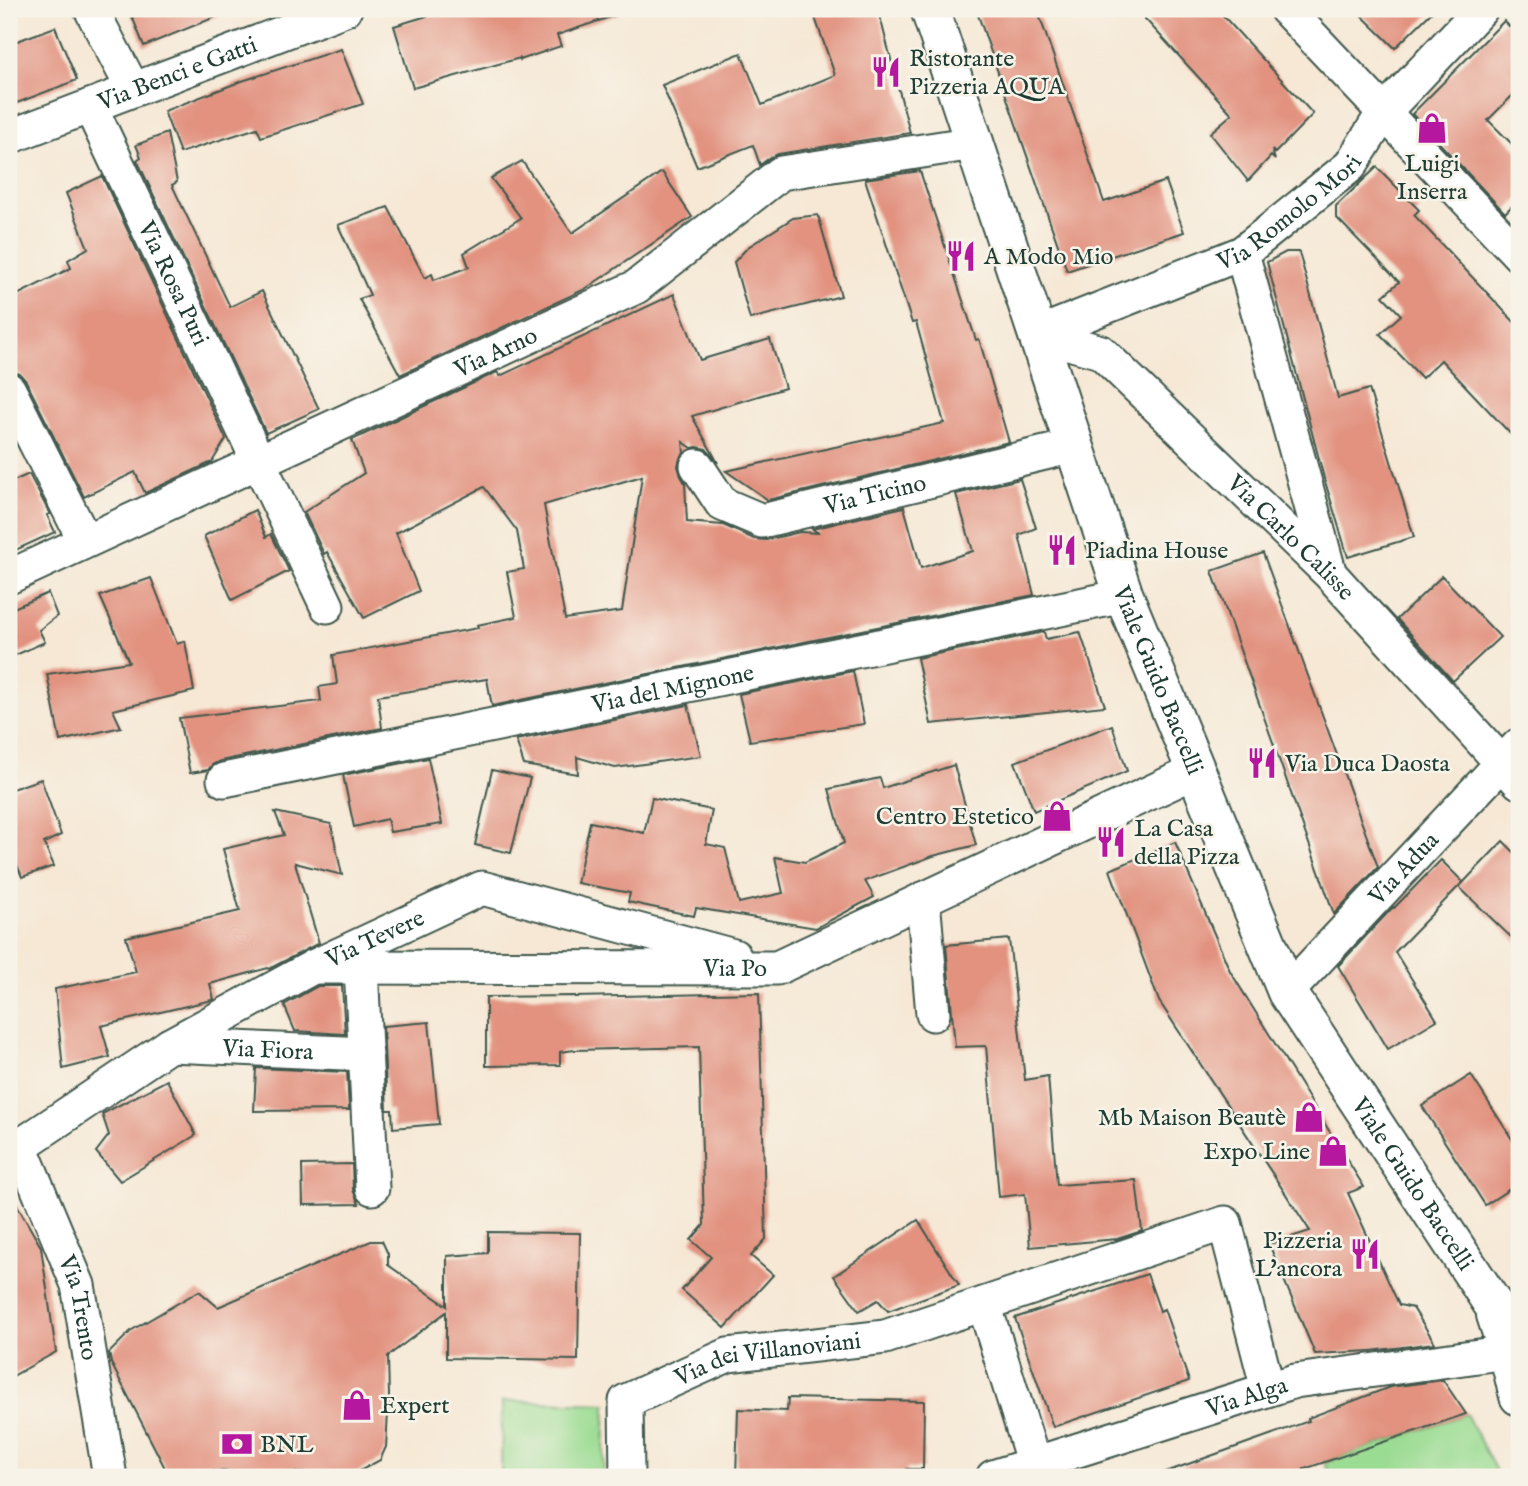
<svg xmlns="http://www.w3.org/2000/svg" width="1528" height="1486" viewBox="0 0 1528 1486" font-family="'IM FELL English',serif">
  <rect width="100%" height="100%" fill="#f7f3e8"/>
  <filter id="ink" filterUnits="userSpaceOnUse"><feTurbulence type="fractalNoise" baseFrequency=".0143" numOctaves="2"/><feDisplacementMap in="SourceGraphic" scale="14" xChannelSelector="R" yChannelSelector="G"/><feConvolveMatrix kernelMatrix="1 2 1 2 8 2 1 2 1" color-interpolation-filters="sRGB"/></filter>
  <filter id="wash" filterUnits="userSpaceOnUse"><feTurbulence type="fractalNoise" baseFrequency=".00686" numOctaves="4" result="noise"/><feDisplacementMap in="SourceGraphic" scale="28" xChannelSelector="R" yChannelSelector="G"/><feGaussianBlur stdDeviation="1.57" result="paint"/><feColorMatrix in="noise" values="0 0 0 0 0 0 0 0 0 0 0 0 0 0 0 0 0 1.4 0 .05"/><feComposite in="paint" operator="in"/></filter>
  <g filter="url(#wash)">
    <rect width="100%" height="100%" fill="#f6e8d5"/>
    <g fill="#9bdc93" stroke="#5d8c64" stroke-width="2">
      <polygon points="502,1401 606,1404 603,1477 501,1477"/>
      <polygon points="1466,1414 1497,1473 1494,1477 1331,1477 1325,1462"/>
    </g>
    <g id="blocks">
      <g fill="#e2927f" fill-rule="evenodd">
        <polygon points="129,9 232,9 233,10 144,46"/>
        <polygon points="450,9 618,9 619,14 557,35 561,46 520,60 520,58 413,88 394,26"/>
        <polygon points="812,9 878,9 910,133 778,154 769,158 760,165 753,145 697,167 662,85 741,53 762,105 835,75"/>
        <polygon points="976,9 1037,9 1104,202 1166,181 1184,232 1067,271"/>
        <polygon points="1136,9 1217,9 1313,114 1275,153 1272,150 1275,160 1271,156 1248,181 1210,133 1232,114"/>
        <polygon points="1355,9 1435,9 1395,48"/>
        <polygon points="1504,21 1519,36 1519,89 1488,120 1519,151 1519,199 1505,213 1412,114"/>
        <polygon points="55,27 77,80 9,106 9,44"/>
        <polygon points="341,49 363,104 261,137 257,128 180,153 164,111 242,81"/>
        <polygon points="167,133 177,182 172,185 230,307 262,291 319,409 266,433 137,160 141,157 136,145"/>
        <polygon points="522,161 572,233 662,172 692,217 585,289 400,375 359,299 370,295 338,225 388,207 425,278 432,274 434,280 469,267 464,253 521,218 491,178"/>
        <polygon points="1377,167 1419,210 1414,215 1519,327 1519,443 1441,360 1422,378 1380,334 1401,315 1383,296 1399,282 1336,217 1336,206"/>
        <polygon points="920,171 976,340 979,339 1009,442 768,500 726,471 944,423 916,322 912,323 865,179"/>
        <polygon points="102,176 226,439 212,462 145,493 135,472 84,497 26,381 20,374 14,372 9,361 9,299 71,268 68,260 88,248 66,193"/>
        <polygon points="818,215 841,296 750,319 734,262 748,247 793,218"/>
        <polygon points="1286,252 1299,252 1338,398 1369,389 1414,537 1348,557 1324,478 1267,262"/>
        <path d="M674,294L700,360L770,339L785,388L692,416L718,463L706,449L697,447L692,448L683,442L684,453L680,458L678,466L681,476L685,483L687,522L723,525L754,539L766,540L800,532L819,533L812,529L904,507L921,568L973,551L956,494L1020,479L1036,528L1019,535L1034,595L492,706L487,679L378,696L382,728L220,761L212,765L208,770L190,773L179,718L321,701L319,687L337,684L333,655L478,628L477,625L516,617L507,572L524,569L517,531L484,487L396,533L419,591L364,618L327,552L324,554L304,512L364,473L352,440L497,372L500,376ZM642,476L622,611L565,619L544,505Z"/>
        <polygon points="29,474 50,514 47,515 55,532 9,553 9,483"/>
        <polygon points="255,510 266,537 271,534 289,571 232,600 204,536"/>
        <polygon points="1263,553 1378,867 1334,914 1212,571"/>
        <polygon points="1442,576 1500,637 1453,681 1397,619"/>
        <polygon points="151,578 177,644 185,641 194,691 113,710 121,727 60,741 47,674 129,662 100,596"/>
        <polygon points="48,593 57,616 39,630 45,642 9,658 9,610"/>
        <polygon points="1044,632 1046,639 1080,632 1105,706 931,724 917,658"/>
        <polygon points="853,671 864,724 750,741 739,694"/>
        <polygon points="688,705 701,756 615,768 577,757 578,774 524,765 516,740"/>
        <polygon points="1112,725 1127,771 1034,811 1015,762"/>
        <polygon points="428,758 442,824 390,832 387,819 354,827 343,775"/>
        <polygon points="954,765 976,845 933,856 865,881 874,897 816,928 696,908 694,916 628,902 630,893 577,883 590,822 644,833 652,798 712,810 706,844 725,848 739,903 783,893 775,857 805,862 844,843 829,789 880,778 883,788"/>
        <polygon points="492,770 530,778 511,853 475,845"/>
        <polygon points="41,779 61,835 44,843 54,866 22,877 9,845 9,790"/>
        <polygon points="275,812 331,824 342,875 295,863 319,943 269,969 268,968 210,984 214,999 212,1000 101,1026 110,1057 63,1069 55,989 136,972 126,937 240,911 223,849 284,835"/>
        <polygon points="1503,841 1519,857 1519,945 1459,887"/>
        <polygon points="1175,842 1230,971 1364,1187 1348,1193 1399,1305 1413,1308 1435,1343 1371,1351 1315,1354 1269,1244 1310,1231 1159,1001 1110,870"/>
        <polygon points="1441,860 1463,882 1395,952 1437,1020 1388,1049 1338,966 1393,907 1394,908"/>
        <polygon points="1009,939 1025,1080 1048,1076 1057,1185 1136,1180 1142,1231 1117,1239 1030,1247 1025,1194 999,1197 986,1046 955,1047 946,945"/>
        <polygon points="318,986 342,986 345,1034 295,1031 284,1005"/>
        <polygon points="759,993 766,1239 751,1256 773,1275 725,1328 682,1290 711,1257 691,1240 704,1225 699,1047 575,1050 560,1052 560,1065 486,1066 486,997 575,996 575,997"/>
        <polygon points="429,1022 439,1124 393,1128 392,1110 387,1110 383,1026"/>
        <polygon points="256,1068 347,1072 349,1110 254,1111"/>
        <polygon points="1471,1075 1519,1150 1519,1183 1485,1205 1422,1106"/>
        <polygon points="167,1080 196,1135 120,1181 96,1152 109,1135 102,1114"/>
        <polygon points="352,1164 353,1190 359,1204 303,1205 302,1165"/>
        <polygon points="9,1191 41,1247 56,1352 9,1378"/>
        <polygon points="918,1220 959,1285 888,1311 878,1300 859,1311 834,1276"/>
        <polygon points="488,1232 580,1233 578,1360 446,1358 446,1312 388,1356 389,1395 386,1447 380,1460 358,1472 343,1474 166,1470 111,1363 109,1353 132,1330 199,1291 218,1307 371,1241 382,1241 388,1254 388,1265 447,1306 447,1256 488,1253"/>
        <polygon points="1147,1274 1160,1311 1164,1309 1189,1381 1053,1427 1015,1318"/>
        <polygon points="1443,1380 1466,1414 1304,1469 1307,1477 1164,1477 1163,1473 1309,1421 1308,1418 1390,1387"/>
        <polygon points="788,1398 924,1401 923,1469 907,1469 907,1477 736,1477 738,1409 787,1411"/>
      </g>
    </g>
  </g>
  <g filter="url(#ink)">
    <use href="#blocks" fill-opacity="0" stroke="#3f574c" stroke-width="2"/>
    <g fill="none" stroke-linecap="round" stroke-linejoin="round">
      <defs>
        <g id="minor">
          <polyline points="91,9 133,89"/>
          <polyline points="1286,9 1519,255"/>
          <path id="s1" d="M90,106L327,606"/>
          <path id="s2" d="M9,137L345,9"/>
          <polyline points="1242,253 1329,571"/>
          <path id="s3" d="M1037,334L1101,352L1330,574L1519,782"/>
          <path id="s4" d="M1037,334L1242,253L1350,166L1384,112L1481,9"/>
          <polyline points="9,390 85,541"/>
          <path id="s5" d="M697,466L722,504L762,521L1074,446"/>
          <path id="s6" d="M9,577L636,287L781,173L974,143"/>
          <path id="s7" d="M224,780L1124,596"/>
          <polyline points="923,899 933,1014"/>
          <path id="s8" d="M313,967L777,968L1196,771"/>
          <polyline points="361,967 372,1188"/>
          <path id="s9" d="M1287,992L1519,745"/>
          <path id="s10" d="M170,1045L366,1054"/>
          <path id="s11" d="M20,1146L78,1285L110,1477"/>
          <path id="s12" d="M9,1151L20,1146L170,1045L313,967L482,888L734,956"/>
          <polyline points="984,1304 1034,1464"/>
          <path id="s13" d="M627,1477L626,1401L728,1355L885,1337L1225,1223L1268,1389"/>
          <path id="s14" d="M993,1477L1295,1381L1508,1352"/>
        </g>
        <g id="secondary">
          <path id="s15" d="M930,9L1124,596L1287,992L1492,1303L1519,1338"/>
          <polyline points="1496,1315 1508,1352 1519,1396"/>
        </g>
      </defs>
      <use href="#minor" stroke="#3f574c" stroke-width="37"/>
      <use href="#secondary" stroke="#3f574c" stroke-width="42"/>
      <use href="#minor" stroke="#fff" stroke-width="33"/>
      <use href="#secondary" stroke="#fff" stroke-width="38"/>
    </g>
  </g>
  <defs>
    <symbol id="restaurant-bare" viewBox="-9 -9 18 18"><path d="M-5-6h1v4h1v-4h1v4h1v-4h1v5L-1.5 .5V6h-2V.5L-5-1ZM5-6V6H3V1.5H1.5Q1.5-4 5-6Z" fill="#b5179e" stroke="#f7f3e8" stroke-width="2.5" paint-order="stroke"/></symbol>
    <symbol id="shop-bare" viewBox="-9 -9 18 18"><path d="M-5-2.5h2.3a2.7 3.5 0 0 1 5.4 0H5L5.5 6h-11ZM-1.5-2.5h3a1.5 2.3 0 0 0-3 0Z" fill="#b5179e" stroke="#f7f3e8" stroke-width="2.5" paint-order="stroke"/></symbol>
    <symbol id="bank-bare" viewBox="-9 -9 18 18"><path d="M-6-4H6V4H-6ZM0-2.3a2.3 2.3 0 1 0 0 4.6a2.3 2.3 0 1 0 0-4.6Z" fill="#b5179e" stroke="#f7f3e8" stroke-width="2.5" paint-order="stroke"/></symbol>
  </defs>
  <g fill-rule="evenodd">
    <use href="#restaurant-bare" x="864" y="50" width="44" height="44"/>
    <use href="#shop-bare" x="1410" y="106" width="44" height="44"/>
    <use href="#restaurant-bare" x="939" y="234" width="44" height="44"/>
    <use href="#restaurant-bare" x="1040" y="528" width="44" height="44"/>
    <use href="#restaurant-bare" x="1240" y="741" width="44" height="44"/>
    <use href="#shop-bare" x="1035" y="794" width="44" height="44"/>
    <use href="#restaurant-bare" x="1089" y="820" width="44" height="44"/>
    <use href="#shop-bare" x="1287" y="1095" width="44" height="44"/>
    <use href="#shop-bare" x="1311" y="1129" width="44" height="44"/>
    <use href="#restaurant-bare" x="1343" y="1232" width="44" height="44"/>
    <use href="#shop-bare" x="335" y="1383" width="44" height="44"/>
    <use href="#bank-bare" x="215" y="1422" width="44" height="44"/>
  </g>
  <g text-anchor="middle" stroke-width="5" stroke-linejoin="round" paint-order="stroke">
    <g font-size="24" fill="#1f3d34" stroke="#f7f3e8" text-anchor="start">
      <text x="909" y="66">Ristorante<tspan x="909" dy="28">Pizzeria AQUA</tspan></text>
      <text x="1432" y="171" text-anchor="middle">Luigi<tspan x="1432" dy="28">Inserra</tspan></text>
      <text x="984" y="264">A Modo Mio</text>
      <text x="1085" y="558">Piadina House</text>
      <text x="1285" y="771">Via Duca Daosta</text>
      <text x="1034" y="824" text-anchor="end">Centro Estetico</text>
      <text x="1134" y="836">La Casa<tspan x="1134" dy="28">della Pizza</tspan></text>
      <text x="1286" y="1125" text-anchor="end">Mb Maison Beautè</text>
      <text x="1310" y="1159" text-anchor="end">Expo Line</text>
      <text x="1342" y="1248" text-anchor="end">Pizzeria<tspan x="1342" dy="28">L'ancora</tspan></text>
      <text x="380" y="1413">Expert</text>
      <text x="260" y="1452">BNL</text>
    </g>
    <g font-size="24" fill="#1f3d34" stroke="#f7f3e8">
      <text dy="8" stroke="none"><textPath href="#s2" startOffset="180">Via Benci e Gatti</textPath></text>
      <text dy="8" stroke="none"><textPath href="#s4" startOffset="282">Via Romolo Mori</textPath></text>
      <text dy="8" stroke="none"><textPath href="#s1" startOffset="196">Via Rosa Puri</textPath></text>
      <text dy="8" stroke="none"><textPath href="#s6" startOffset="536">Via Arno</textPath></text>
      <text dy="8" stroke="none"><textPath href="#s5" startOffset="205">Via Ticino</textPath></text>
      <text dy="8" stroke="none"><textPath href="#s3" startOffset="332">Via Carlo Calisse</textPath></text>
      <text dy="8" stroke="none"><textPath href="#s15" startOffset="709">Viale Guido Baccelli</textPath></text>
      <text dy="8" stroke="none"><textPath href="#s7" startOffset="458">Via del Mignone</textPath></text>
      <text dy="8" stroke="none"><textPath href="#s9" startOffset="170">Via Adua</textPath></text>
      <text dy="8" stroke="none"><textPath href="#s12" startOffset="424">Via Tevere</textPath></text>
      <text dy="8" stroke="none"><textPath href="#s8" startOffset="422">Via Po</textPath></text>
      <text dy="8" stroke="none"><textPath href="#s10" startOffset="98">Via Fiora</textPath></text>
      <text dy="8" stroke="none"><textPath href="#s15" startOffset="1276">Viale Guido Baccelli</textPath></text>
      <text dy="8" stroke="none"><textPath href="#s11" startOffset="173">Via Trento</textPath></text>
      <text dy="8" stroke="none"><textPath href="#s13" startOffset="226">Via dei Villanoviani</textPath></text>
      <text dy="8" stroke="none"><textPath href="#s14" startOffset="266">Via Alga</textPath></text>
    </g>
  </g>
  <rect width="1528" height="1486" fill="none" stroke="#f7f3e8" stroke-width="35"/>
</svg>
